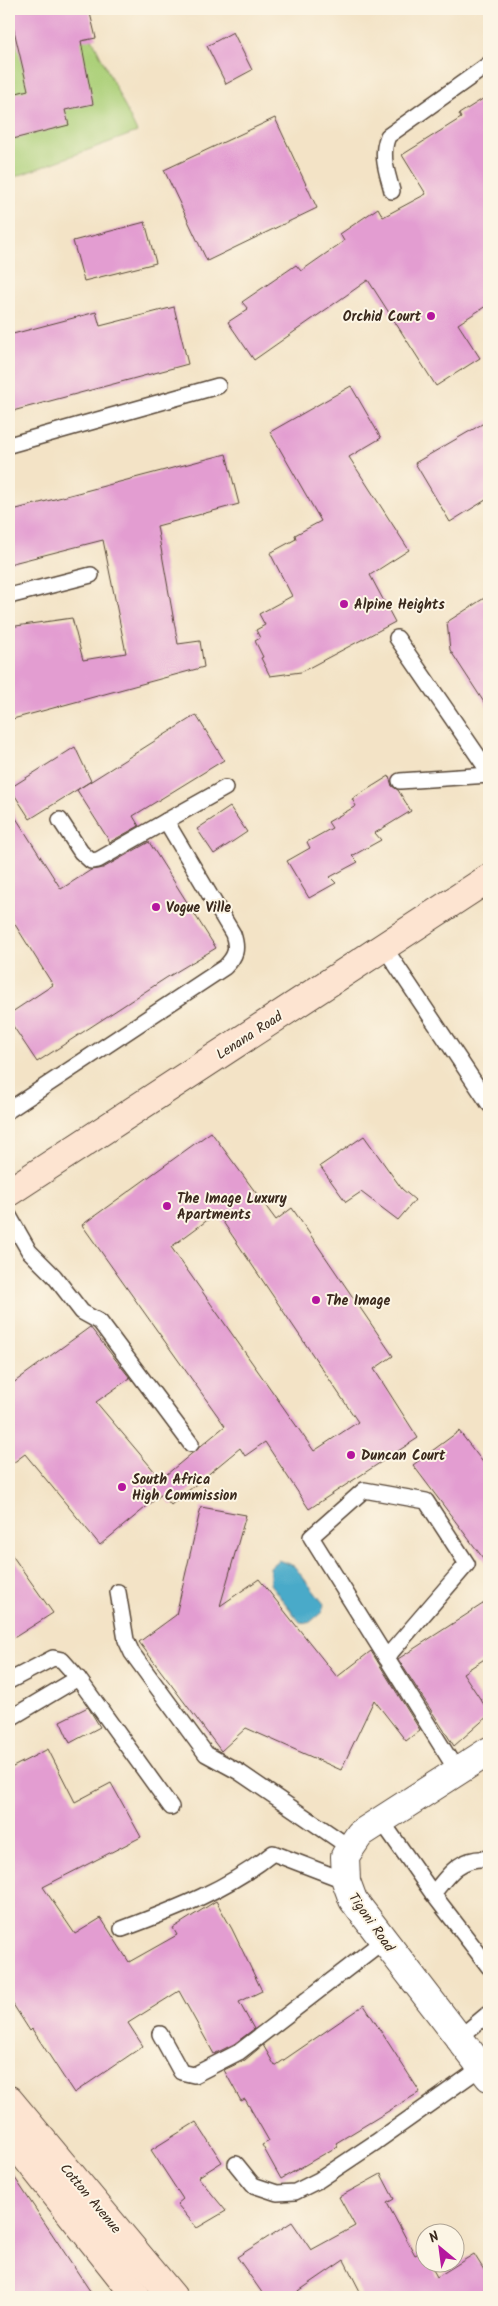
<svg xmlns="http://www.w3.org/2000/svg" width="498" height="2306" viewBox="0 0 498 2306" font-family="Kalam,sans-serif">
  <rect width="100%" height="100%" fill="#fcf5e5"/>
  <filter id="ink" filterUnits="userSpaceOnUse"><feTurbulence type="fractalNoise" baseFrequency=".02" numOctaves="2"/><feDisplacementMap in="SourceGraphic" scale="10" xChannelSelector="R" yChannelSelector="G"/><feConvolveMatrix kernelMatrix="1 2 1 2 8 2 1 2 1" color-interpolation-filters="sRGB"/></filter>
  <filter id="wash" filterUnits="userSpaceOnUse"><feTurbulence type="fractalNoise" baseFrequency=".0096" numOctaves="4" result="noise"/><feDisplacementMap in="SourceGraphic" scale="20" xChannelSelector="R" yChannelSelector="G"/><feGaussianBlur stdDeviation="1.12" result="paint"/><feColorMatrix in="noise" values="0 0 0 0 0 0 0 0 0 0 0 0 0 0 0 0 0 1.4 0 .05"/><feComposite in="paint" operator="in"/></filter>
  <g filter="url(#wash)">
    <rect width="100%" height="100%" fill="#f3e3c6"/>
    <polygon fill="#acd079" stroke="#747d4c" points="9,9 78,9 137,132 9,179"/>
    <polygon fill="#4aaac9" stroke="#426a74" points="278,1560 294,1566 324,1604 322,1612 309,1623 300,1622 270,1584 270,1567"/>
    <g id="blocks">
      <g fill="#e39dd1" fill-rule="evenodd">
        <polygon points="9,9 89,9 96,38 81,41 93,104 65,110 69,125 9,140 9,95 28,90"/>
        <polygon points="233,32 252,70 226,84 207,46"/>
        <polygon points="489,95 489,304 458,324 480,358 436,386 368,280 254,360 228,322 248,309 242,302 296,265 301,271 344,241 340,234 378,208 383,217 426,194 402,155 461,118 459,114"/>
        <polygon points="275,118 317,208 207,261 164,170"/>
        <polygon points="145,222 156,263 84,281 73,241"/>
        <polygon points="174,307 188,364 9,412 9,335 96,312 100,326"/>
        <polygon points="351,386 381,438 349,457 409,550 370,575 395,622 301,672 270,676 261,658 263,657 255,641 260,638 256,630 265,625 259,614 292,596 270,553 296,539 295,535 321,521 270,432"/>
        <polygon points="489,420 489,498 450,522 415,463"/>
        <polygon points="226,454 239,504 157,526 178,644 200,641 204,667 9,720 9,627 72,618 83,660 126,653 103,540 9,564 9,511"/>
        <polygon points="489,595 489,710 450,650 447,622"/>
        <polygon points="196,715 224,760 133,816 139,826 110,842 77,790"/>
        <polygon points="75,747 91,781 30,819 10,788"/>
        <polygon points="389,776 392,786 398,790 411,811 375,833 381,840 352,856 358,862 330,877 336,883 309,898 287,861 310,848 307,842 332,828 328,822 356,806 352,799"/>
        <polygon points="9,807 61,889 91,870 103,868 149,842 216,948 166,978 37,1062 9,1020 9,1014 53,985 9,915"/>
        <polygon points="230,807 247,832 214,854 197,829"/>
        <path d="M211,1132L276,1220L292,1208L393,1356L374,1369L418,1438L309,1509L265,1442L245,1456L240,1448L171,1505L162,1494L100,1545L25,1454L9,1466V1386L90,1327L130,1378L96,1402L161,1479L225,1426L82,1225ZM217,1213L358,1422L314,1451L171,1247Z"/>
        <polygon points="364,1136 402,1189 415,1200 398,1220 361,1192 346,1202 320,1166"/>
        <polygon points="459,1431 489,1470 489,1566 413,1465"/>
        <polygon points="201,1507 246,1515 220,1606 259,1579 337,1677 371,1651 420,1730 406,1741 374,1700 341,1770 246,1728 221,1751 139,1642 176,1615"/>
        <polygon points="9,1551 53,1613 9,1641"/>
        <polygon points="489,1600 489,1656 463,1673 489,1712 489,1715 454,1746 398,1659"/>
        <polygon points="88,1707 100,1727 70,1743 60,1721"/>
        <polygon points="48,1749 75,1802 111,1783 141,1837 43,1887 75,1934 101,1918 129,1962 177,1935 173,1928 216,1901 232,1929 262,1991 239,2002 254,2029 234,2044 214,2054 179,1991 128,2023 143,2046 74,2093 32,2029 30,2031 9,1998 9,1769"/>
        <polygon points="364,2005 420,2092 336,2143 338,2146 281,2179 262,2145 269,2141 245,2099 241,2101 224,2070 245,2060 263,2045 275,2066"/>
        <polygon points="196,2122 222,2162 198,2177 226,2211 197,2228 177,2204 183,2199 151,2150"/>
        <polygon points="9,2169 94,2297 9,2297"/>
        <polygon points="381,2174 394,2199 387,2203 415,2255 423,2251 426,2264 430,2264 437,2277 474,2254 489,2278 489,2297 363,2297 344,2260 290,2297 265,2297 237,2257 292,2222 311,2250 355,2226 339,2197"/>
      </g>
    </g>
  </g>
  <g filter="url(#ink)">
    <use href="#blocks" fill-opacity="0" stroke="#574637" stroke-width="1"/>
    <g fill="none" stroke-linecap="round" stroke-linejoin="round">
      <defs>
        <g id="lane">
          <path d="M392,191C387,171 380,156 388,136L489,64"/>
          <polyline points="9,445 218,386"/>
          <polyline points="9,596 91,575"/>
          <polyline points="397,638 489,772"/>
          <polyline points="400,781 489,775"/>
          <polyline points="166,821 225,788"/>
          <polyline points="384,947 489,1104"/>
          <path d="M9,1110L225,967C236,956 238,949 233,934L166,821L98,860L91,861L81,852L60,820"/>
          <polyline points="9,1216 29,1251 54,1276 82,1312 100,1322 191,1444"/>
          <polyline points="118,1592 126,1640 132,1653 206,1754 239,1772 349,1847"/>
          <polyline points="386,1658 467,1564 426,1501 364,1490 311,1537 457,1771"/>
          <polyline points="78,1678 171,1807"/>
          <polyline points="9,1681 53,1658 62,1660 78,1678 9,1719"/>
          <polyline points="381,1820 433,1894 489,1967"/>
          <path d="M433,1894C449,1873 461,1856 489,1859"/>
          <path d="M122,1929C176,1909 228,1889 273,1853L346,1881"/>
          <polyline points="160,2034 181,2072 194,2075 239,2052 383,1941"/>
          <polyline points="459,2038 489,2013"/>
          <polyline points="236,2164 253,2185 277,2193 295,2192 319,2180 376,2142 482,2067"/>
        </g>
        <polyline id="street" points="489,1751 360,1834 345,1856 346,1881 353,1900 489,2077"/>
        <g id="secondary">
          <polyline points="9,1192 489,878"/>
          <polyline points="9,2100 173,2297"/>
          <polyline points="9,2136 137,2297"/>
        </g>
      </defs>
      <use href="#lane" stroke="#574637" stroke-width="18"/>
      <use href="#street" stroke="#574637" stroke-width="30"/>
      <use href="#secondary" stroke="#574637" stroke-width="30"/>
      <use href="#lane" stroke="#fff" stroke-width="15"/>
      <use href="#street" stroke="#fff" stroke-width="28"/>
      <use href="#secondary" stroke="#fde4d1" stroke-width="28"/>
    </g>
  </g>
  <g fill="#b5179e" stroke="#fcf5e5" stroke-width="2">
    <circle cx="431" cy="316" r="5"/>
    <circle cx="344" cy="604" r="5"/>
    <circle cx="156" cy="907" r="5"/>
    <circle cx="167" cy="1206" r="5"/>
    <circle cx="316" cy="1300" r="5"/>
    <circle cx="351" cy="1455" r="5"/>
    <circle cx="122" cy="1487" r="5"/>
  </g>
  <g text-anchor="middle" stroke-width="4" stroke-linejoin="round" paint-order="stroke">
    <g font-size="14" font-weight="bold" fill="#3b2a1e" stroke="#fcf5e5" text-anchor="start">
      <text x="421" y="321" text-anchor="end">Orchid Court</text>
      <text x="354" y="609">Alpine Heights</text>
      <text x="166" y="912">Vogue Ville</text>
      <text x="177" y="1203">The Image Luxury<tspan x="177" dy="16">Apartments</tspan></text>
      <text x="326" y="1305">The Image</text>
      <text x="361" y="1460">Duncan Court</text>
      <text x="132" y="1484">South Africa<tspan x="132" dy="16">High Commission</tspan></text>
    </g>
    <g font-size="14" fill="#3b2a1e" stroke="#fcf5e5">
      <text transform="translate(249 1035) rotate(-33)" y="5">Lenana Road</text>
      <text transform="translate(372 1922) rotate(55)" y="5">Tigoni Road</text>
      <text transform="translate(91 2198) rotate(50)" y="5">Cotton Avenue</text>
    </g>
  </g>
  <rect width="498" height="2306" fill="none" stroke="#fcf5e5" stroke-width="30"/>
  <g transform="translate(440 2248) rotate(331)"><circle r="24" fill="#fcf5e5" stroke="#afa495"/>
  <path d="M0-4L9 19L0 12L-9 19Z" fill="#b5179e"/>
  <text y="-8" font-size="14" font-weight="bold" text-anchor="middle" fill="#3b2a1e">N</text>
  </g>
</svg>
